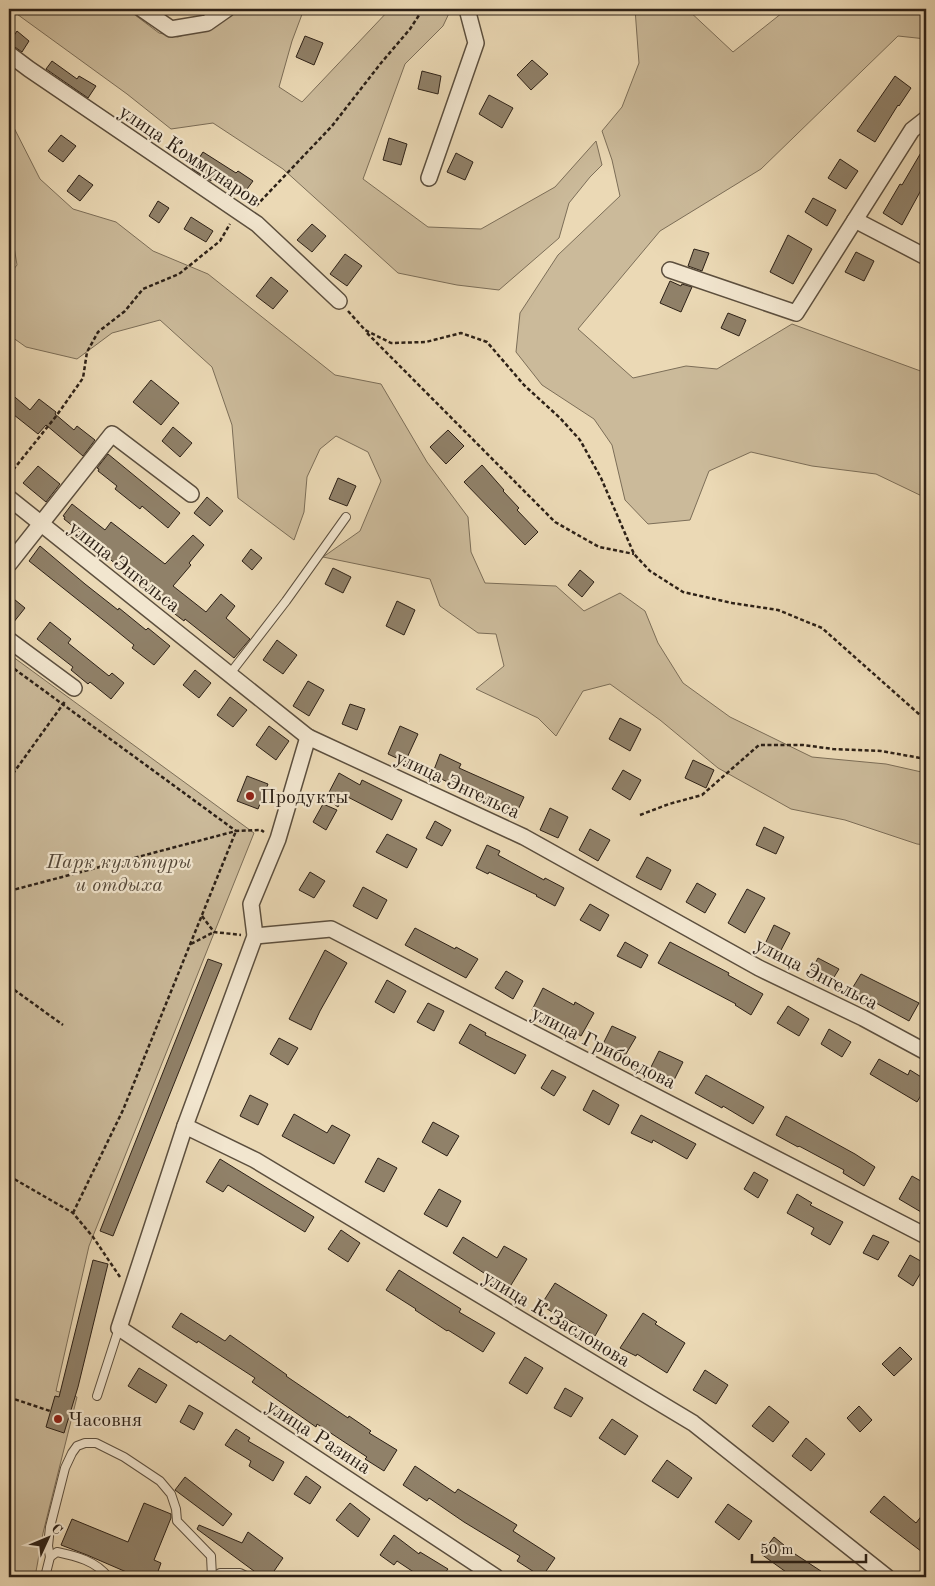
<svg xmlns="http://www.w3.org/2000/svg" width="935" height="1586" viewBox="0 0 935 1586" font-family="'Old Standard TT',serif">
  <rect width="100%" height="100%" fill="#ebd9b5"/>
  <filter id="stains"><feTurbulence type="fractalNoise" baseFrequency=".004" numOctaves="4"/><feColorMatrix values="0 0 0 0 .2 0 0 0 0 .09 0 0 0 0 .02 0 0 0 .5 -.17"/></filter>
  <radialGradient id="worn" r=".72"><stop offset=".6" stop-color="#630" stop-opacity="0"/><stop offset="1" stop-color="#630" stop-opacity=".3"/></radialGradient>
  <g fill="#cbba9a" stroke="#7c6e58">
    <polygon points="10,9 127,9 159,33 178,37 221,22 238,9 304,9 292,41 279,87 302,102 390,9 451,9 443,26 405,64 363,179 428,227 481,229 555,187 596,141 602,165 590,177 569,203 559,238 499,290 457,285 398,273 283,169 213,123 171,129 127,94"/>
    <polygon points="635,9 687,9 733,52 787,9 926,9 926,39 898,36 761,169 660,231 578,329 633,378 686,366 717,369 792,324 926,373 926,498 876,474 812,466 751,452 709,471 690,520 648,524 625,500 612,445 594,419 542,385 516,352 520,313 558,255 620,196 612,160 602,131 622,107 639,63"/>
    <polygon points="9,118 40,179 73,209 116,222 153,251 208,274 335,375 381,384 427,462 468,517 471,552 485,583 556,586 584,611 620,593 645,611 658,643 683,683 730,717 812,757 886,764 926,773 926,845 917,844 845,820 791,809 718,768 660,720 610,684 583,691 556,736 538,718 476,689 504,666 496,634 478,633 440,606 430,579 323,557 360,531 381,481 368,452 336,436 320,449 307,477 304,512 294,540 238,498 232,425 212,367 160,320 112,333 77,359 26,347 9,335 9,275 17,265 9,216"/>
    <polygon points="9,654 254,833 89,1246 56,1391 77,1397 43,1533 35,1577 9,1577"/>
  </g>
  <g fill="#908169" stroke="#2d2117">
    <polygon points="17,31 29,41 22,52 9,43"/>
    <polygon points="305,36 323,43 314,65 296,57"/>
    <polygon points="532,60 548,74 531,90 517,75"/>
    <polygon points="52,61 77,79 79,76 96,86 88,98 46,69"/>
    <polygon points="422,71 441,76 438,94 418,89"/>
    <polygon points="895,76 911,88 899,106 898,105 875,142 857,131"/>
    <polygon points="489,95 513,108 502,128 479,114"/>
    <polygon points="61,135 76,146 63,162 48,151"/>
    <polygon points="389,138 407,144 401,165 383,160"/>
    <polygon points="926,144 926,181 902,225 883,213 900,184 902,185"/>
    <polygon points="203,152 236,173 238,171 253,181 242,196 213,177 211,181 192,169"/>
    <polygon points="456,153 473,162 465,180 447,172"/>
    <polygon points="840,159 858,171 846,189 828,178"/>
    <polygon points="79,175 93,185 80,201 67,191"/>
    <polygon points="813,198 836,210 827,226 805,212"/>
    <polygon points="158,201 169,208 159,223 149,216"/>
    <polygon points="191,217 213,231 206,242 184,229"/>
    <polygon points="312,224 326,236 312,252 297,240"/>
    <polygon points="788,235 812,249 793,284 770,272"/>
    <polygon points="694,249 709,253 702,271 688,266"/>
    <polygon points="856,252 874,261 864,281 845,272"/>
    <polygon points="345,254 362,266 347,286 330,274"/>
    <polygon points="271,277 288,291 273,309 256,296"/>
    <polygon points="670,281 681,286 682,284 692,287 681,312 660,303"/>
    <polygon points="728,313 746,320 739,336 721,328"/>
    <polygon points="151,380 179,403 161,425 133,402"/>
    <polygon points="9,392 30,410 39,399 56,412 55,414 74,430 77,426 95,440 83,456 46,425 38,434 9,411"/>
    <polygon points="173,427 192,443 180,457 162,441"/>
    <polygon points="448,430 464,446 446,464 430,447"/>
    <polygon points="108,454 180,513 168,528 142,506 140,509 115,489 117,486 98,471 99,469 97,468"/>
    <polygon points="482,465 504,490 503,491 519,508 517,510 538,532 525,545 464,482"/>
    <polygon points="38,466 60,484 46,502 23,483"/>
    <polygon points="338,478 356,486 347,506 329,499"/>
    <polygon points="207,497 223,511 210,526 194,513"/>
    <polygon points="72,504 105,530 111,522 165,564 193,535 204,545 189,563 191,565 173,586 206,612 221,594 235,606 226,618 250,639 234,658 185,619 184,621 171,611 172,610 131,575 130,576 93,545 94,543 64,519 65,517 63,516"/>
    <polygon points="40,546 85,584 118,610 119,608 146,630 148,628 170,646 154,665 132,648 134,645 107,623 29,561"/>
    <polygon points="251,549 262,558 252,570 242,561"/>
    <polygon points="333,568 351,577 343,593 325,584"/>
    <polygon points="580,570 594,582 582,597 568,585"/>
    <polygon points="9,595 25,608 9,628"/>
    <polygon points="397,601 415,610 404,635 386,626"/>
    <polygon points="50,622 71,639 68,643 109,676 112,673 124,683 111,699 90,682 88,684 71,670 73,667 37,639"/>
    <polygon points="277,640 297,655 283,674 263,660"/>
    <polygon points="195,670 211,683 199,698 183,685"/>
    <polygon points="308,681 324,690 309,716 293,706"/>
    <polygon points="230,697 247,710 233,727 217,715"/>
    <polygon points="350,704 365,709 357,730 342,724"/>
    <polygon points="620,718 641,729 630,751 609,739"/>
    <polygon points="269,726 289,741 276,760 256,745"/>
    <polygon points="400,726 418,734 405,762 388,754"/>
    <polygon points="440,754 461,764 459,768 524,797 516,814 499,807 500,805 432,775"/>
    <polygon points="693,760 714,770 706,788 685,778"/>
    <polygon points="623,770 641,780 630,800 612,789"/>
    <polygon points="339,773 360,785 362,780 402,800 392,820 344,795 338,807 326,798"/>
    <polygon points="247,776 268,784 258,809 237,801"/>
    <polygon points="323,804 337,810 326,830 313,822"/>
    <polygon points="550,808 568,817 558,838 540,830"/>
    <polygon points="435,821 451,830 442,846 426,838"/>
    <polygon points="764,827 784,837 776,854 756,845"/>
    <polygon points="590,829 610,840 598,861 579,850"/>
    <polygon points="387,834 417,849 407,868 376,852"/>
    <polygon points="487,845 500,851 498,855 544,880 545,878 564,888 555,906 536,896 537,895 489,872 488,874 476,868"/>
    <polygon points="647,857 671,870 661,890 636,877"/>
    <polygon points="310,872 325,881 314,898 299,890"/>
    <polygon points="697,883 716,894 705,913 686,902"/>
    <polygon points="363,887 387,900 377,919 353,906"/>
    <polygon points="747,889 765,898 745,933 728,923"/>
    <polygon points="590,904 609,915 600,931 580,920"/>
    <polygon points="774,925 790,933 780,952 765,944"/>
    <polygon points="415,928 455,949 456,947 478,959 466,978 405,945"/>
    <polygon points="625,942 648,955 641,968 617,956"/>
    <polygon points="670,942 729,973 728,975 763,994 751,1015 735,1005 736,1004 658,963"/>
    <polygon points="325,950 347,963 320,1011 311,1030 289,1019"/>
    <polygon points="818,958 839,969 828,987 808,977"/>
    <polygon points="208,959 222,964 113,1236 100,1231"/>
    <polygon points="506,971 523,981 513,999 495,988"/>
    <polygon points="861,974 919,1003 909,1021 865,997 864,999 850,992"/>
    <polygon points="387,980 406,991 394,1013 375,1002"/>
    <polygon points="543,988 574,1005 575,1002 594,1013 581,1036 532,1010"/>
    <polygon points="428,1003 444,1011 434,1031 417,1022"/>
    <polygon points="788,1006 809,1019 799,1036 777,1023"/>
    <polygon points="470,1024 486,1033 485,1035 526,1055 515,1074 459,1043"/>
    <polygon points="612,1026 636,1037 623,1059 601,1048"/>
    <polygon points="829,1029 851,1042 842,1057 821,1044"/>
    <polygon points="279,1038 298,1048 288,1065 270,1054"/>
    <polygon points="659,1051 683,1062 673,1082 649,1071"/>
    <polygon points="879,1059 908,1075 910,1070 926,1080 926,1087 917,1102 870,1074"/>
    <polygon points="552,1070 566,1077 554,1096 541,1088"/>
    <polygon points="706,1075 764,1107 753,1124 723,1106 722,1108 695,1093"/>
    <polygon points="593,1090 619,1105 609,1125 583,1110"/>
    <polygon points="250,1095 268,1104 258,1125 240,1116"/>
    <polygon points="294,1114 327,1133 332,1125 350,1135 334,1164 282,1136"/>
    <polygon points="641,1115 696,1144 687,1159 653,1140 652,1143 631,1133"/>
    <polygon points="786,1116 855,1154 875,1167 864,1186 843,1173 844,1170 799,1146 798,1147 776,1135"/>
    <polygon points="433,1122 459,1136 447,1156 422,1142"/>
    <polygon points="378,1158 397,1168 384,1192 365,1182"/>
    <polygon points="220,1159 314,1217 305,1232 228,1185 223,1192 206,1182"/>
    <polygon points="754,1172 768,1180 758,1198 744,1189"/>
    <polygon points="912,1176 926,1184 926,1203 921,1212 899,1199"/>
    <polygon points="439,1189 461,1201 447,1227 424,1214"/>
    <polygon points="797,1194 812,1203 810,1205 843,1222 830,1245 811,1234 814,1228 787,1213"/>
    <polygon points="341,1230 360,1243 348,1262 328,1249"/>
    <polygon points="873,1235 889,1242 878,1260 863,1253"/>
    <polygon points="463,1237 497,1258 504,1246 527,1259 508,1290 486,1277 487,1275 453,1253"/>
    <polygon points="910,1255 926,1264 913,1286 898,1276"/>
    <polygon points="93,1260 108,1264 78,1387 64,1433 46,1427 55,1396 59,1397"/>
    <polygon points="399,1270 461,1309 459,1312 495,1333 483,1352 448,1330 447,1331 415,1310 416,1309 386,1290"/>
    <polygon points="555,1283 607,1315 595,1336 564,1317 563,1319 541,1305"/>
    <polygon points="181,1313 225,1341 230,1335 287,1375 286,1376 348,1418 349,1416 371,1431 369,1433 397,1450 384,1471 365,1459 367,1457 317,1424 316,1427 252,1382 255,1378 198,1341 197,1343 172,1327"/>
    <polygon points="643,1313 657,1322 655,1324 685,1343 667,1373 637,1354 636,1356 620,1348"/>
    <polygon points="900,1347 912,1359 894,1376 882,1364"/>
    <polygon points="525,1357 543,1368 527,1394 509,1383"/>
    <polygon points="139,1368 167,1385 156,1403 128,1386"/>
    <polygon points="705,1370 728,1385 716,1404 693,1390"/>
    <polygon points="565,1388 583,1398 571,1417 554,1408"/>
    <polygon points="189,1405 203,1413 194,1430 180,1422"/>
    <polygon points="769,1406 789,1422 773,1442 752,1426"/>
    <polygon points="859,1406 872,1420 860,1432 847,1418"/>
    <polygon points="612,1419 638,1436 625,1455 599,1438"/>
    <polygon points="236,1429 250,1438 248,1441 284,1462 273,1481 249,1466 251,1461 225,1445"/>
    <polygon points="806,1438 825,1454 811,1471 792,1456"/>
    <polygon points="667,1460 692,1478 678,1498 652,1481"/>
    <polygon points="415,1466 455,1493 458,1489 517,1525 513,1531 555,1558 542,1577 517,1561 520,1556 464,1522 429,1498 427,1501 403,1485"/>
    <polygon points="306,1476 321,1487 310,1504 294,1494"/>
    <polygon points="185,1477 232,1514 223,1526 175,1490"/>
    <polygon points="884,1496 916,1523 926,1510 926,1555 870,1512"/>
    <polygon points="144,1503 171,1514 171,1518 154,1560 161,1563 156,1577 138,1577 87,1555 61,1545 72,1519 128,1542"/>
    <polygon points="350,1503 370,1519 358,1537 336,1520"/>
    <polygon points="728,1504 752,1521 739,1540 715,1522"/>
    <polygon points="199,1525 242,1543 248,1532 283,1558 270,1577 262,1577 197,1529"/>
    <polygon points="394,1535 419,1554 420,1552 448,1569 442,1577 421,1577 397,1561 394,1565 380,1555"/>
    <polygon points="774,1537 795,1554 830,1577 793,1577 761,1554"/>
  </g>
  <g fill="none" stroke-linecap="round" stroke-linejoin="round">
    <defs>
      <g id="service">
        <polyline points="229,675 286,601 346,517"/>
        <polyline points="97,1396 119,1328"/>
        <polyline points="50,1557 48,1546 50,1527 65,1468 72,1453 77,1446 85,1443 96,1443 124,1457 160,1481 171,1494 176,1509 177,1521 211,1556 212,1577"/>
        <path d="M45,1577L50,1557L57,1552C76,1556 96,1561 108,1577"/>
        <polyline points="214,1577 220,1573 240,1573 248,1577"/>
      </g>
      <g id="minor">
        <polyline points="142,9 171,29 207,23 227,9"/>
        <polyline points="9,54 29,69 257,224 339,301"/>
        <polyline points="429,178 476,43 467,9"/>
        <polyline points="855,220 926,257"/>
        <polyline points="670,270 796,313 912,130 926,119"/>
        <polyline points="9,498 308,737 524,837 759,968 863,1018 926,1052"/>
        <polyline points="9,564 112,434 191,494"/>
        <polyline points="9,640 74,688"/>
        <polyline points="308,737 278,839 251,904 255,936 185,1126 119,1328 496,1577"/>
        <polyline points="255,936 331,929 926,1236"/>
        <polyline points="185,1126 255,1160 693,1423 887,1577"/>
      </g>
    </defs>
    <use href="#service" stroke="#5c4f3e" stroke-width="10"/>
    <use href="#minor" stroke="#5c4f3e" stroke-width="18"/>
    <g stroke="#2d2117" stroke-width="2.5" stroke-dasharray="4 2.5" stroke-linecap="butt">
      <polyline points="256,206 332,126 381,63 410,29 423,9"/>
      <polyline points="348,311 365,330 391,343 426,342 461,333 487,342 524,385 560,418 580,440 601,478 634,554 650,571 683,592 732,603 778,610 822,628 920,715 926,718"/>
      <polyline points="367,333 555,522 599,547 634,554"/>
      <polyline points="9,475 57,415 83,378 87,352 98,332 125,311 143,289 179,274 220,241 230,224"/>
      <polyline points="9,665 236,831"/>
      <polyline points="9,779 66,700"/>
      <polyline points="640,815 669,804 702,795 759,745 803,745 833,749 881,751 926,759"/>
      <polyline points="9,891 236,831 261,830 264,832"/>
      <polyline points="202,916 214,932 241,935"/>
      <polyline points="191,944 214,932"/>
      <polyline points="9,986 63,1025"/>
      <polyline points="9,1176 73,1213 93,1237 120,1277"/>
      <polyline points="73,1213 123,1110 236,831"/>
      <polyline points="9,1401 14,1399 50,1411"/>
    </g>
    <use href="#service" stroke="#f2e6cf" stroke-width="8"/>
    <use href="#minor" stroke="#f2e6cf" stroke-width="15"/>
  </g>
  <g fill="#8f2418" stroke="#f2e6cf" stroke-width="2">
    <circle cx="250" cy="796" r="5"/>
    <circle cx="58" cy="1419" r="5"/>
  </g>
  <g text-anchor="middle" stroke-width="4.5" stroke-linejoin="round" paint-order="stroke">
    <g font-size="20" fill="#2d2117" stroke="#f2e6cf">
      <text transform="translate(190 155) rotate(34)" y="7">улица Коммунаров</text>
      <text transform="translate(125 566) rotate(38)" y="7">улица Энгельса</text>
      <text transform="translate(458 784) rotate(25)" y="7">улица Энгельса</text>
      <text transform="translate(817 973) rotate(27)" y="7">улица Энгельса</text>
      <text transform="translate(604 1047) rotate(27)" y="7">улица Грибоедова</text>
      <text transform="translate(557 1318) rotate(31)" y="7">улица К.Заслонова</text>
      <text transform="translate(319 1436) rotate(33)" y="7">улица Разина</text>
    </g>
    <g font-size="20" fill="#2d2117" stroke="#f2e6cf" text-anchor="start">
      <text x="260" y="803">Продукты</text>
      <text x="68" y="1426">Часовня</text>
    </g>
    <g font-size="20" font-style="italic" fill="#544738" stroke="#f2e6cf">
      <text x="119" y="868">Парк культуры<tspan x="119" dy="23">и отдыха</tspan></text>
    </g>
  </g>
  <rect width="935" height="1586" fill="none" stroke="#ebd9b5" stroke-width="30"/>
  <rect x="10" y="10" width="915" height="1566" fill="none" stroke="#2d2117" stroke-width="2.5"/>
  <rect x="15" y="15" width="905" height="1556" fill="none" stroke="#2d2117"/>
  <g transform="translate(48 1538) rotate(46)" stroke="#f2e6cf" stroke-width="4" paint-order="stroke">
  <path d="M0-4L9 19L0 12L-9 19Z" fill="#2d2117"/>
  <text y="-8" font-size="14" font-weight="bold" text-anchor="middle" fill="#2d2117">С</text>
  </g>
  <path d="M752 1554v8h114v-8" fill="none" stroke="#2d2117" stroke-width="2.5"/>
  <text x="760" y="1554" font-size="15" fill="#2d2117" stroke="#f2e6cf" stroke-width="4" paint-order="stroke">50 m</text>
  <rect width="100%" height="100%" filter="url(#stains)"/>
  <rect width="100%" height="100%" fill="url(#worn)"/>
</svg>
